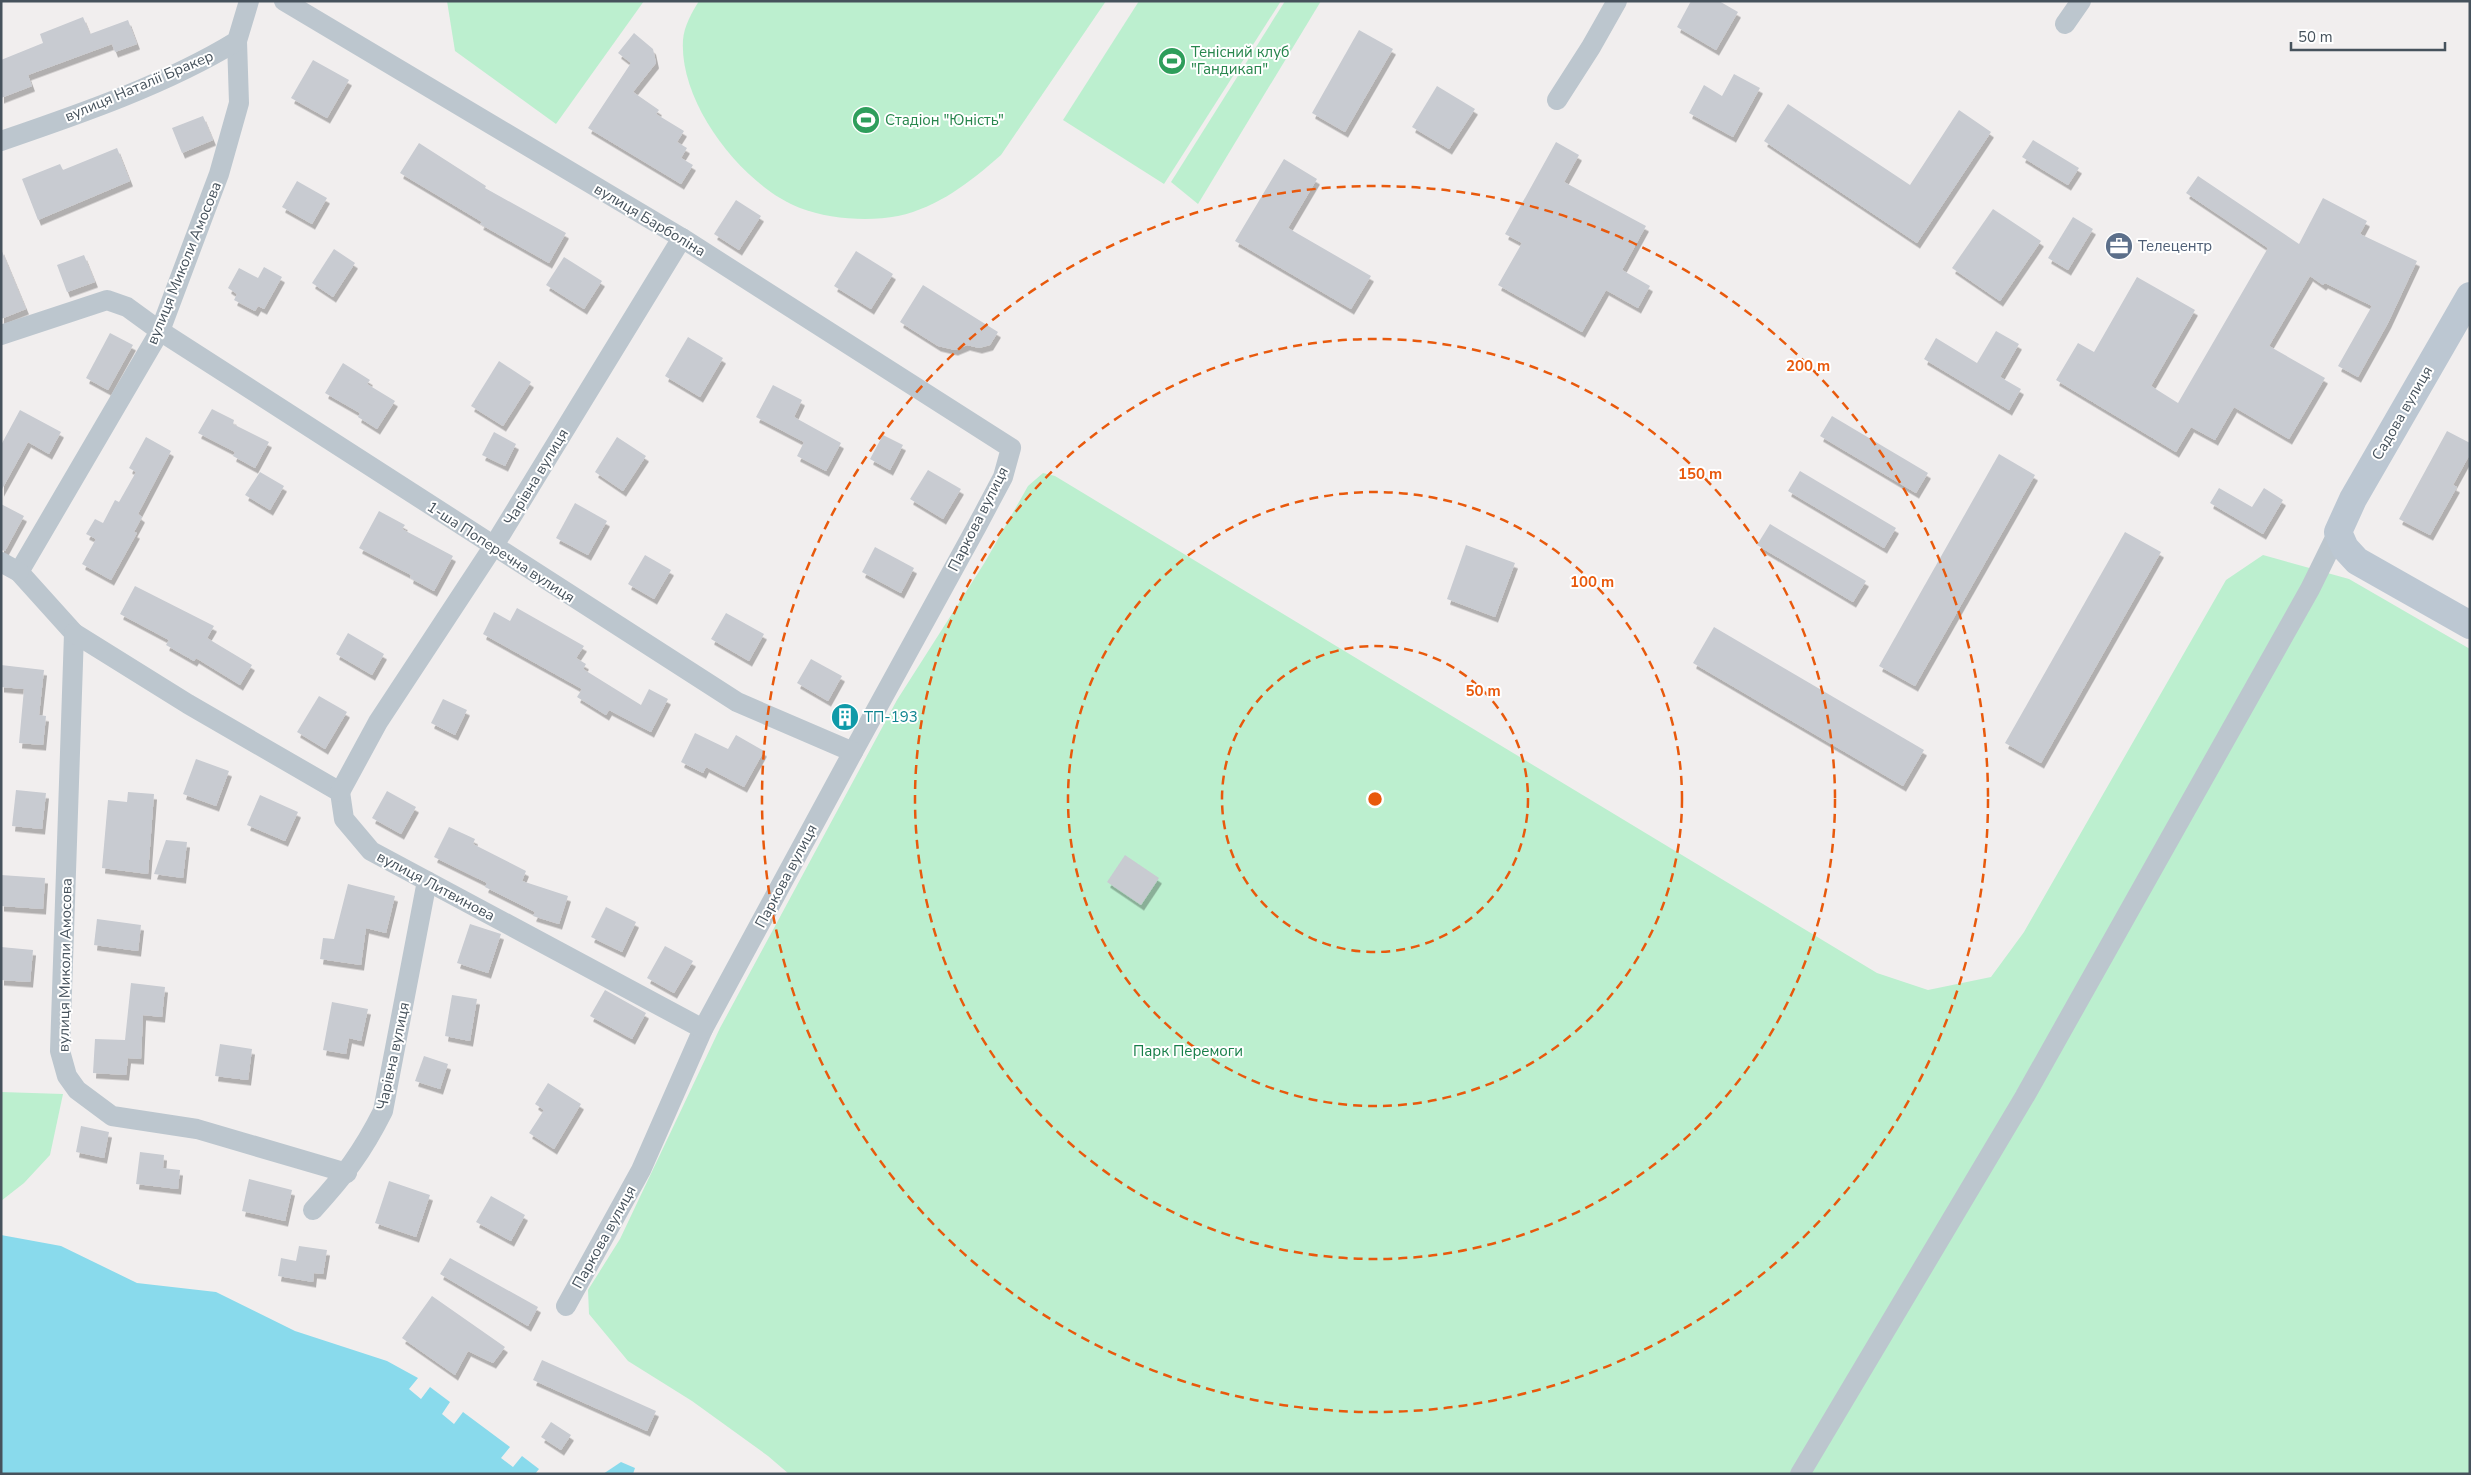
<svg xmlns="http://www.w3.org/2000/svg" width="2471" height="1475" viewBox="0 0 2471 1475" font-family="'Nunito Sans',sans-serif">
  <defs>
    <filter id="shadow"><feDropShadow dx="3" dy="5.5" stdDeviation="0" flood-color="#0004"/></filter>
  </defs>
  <rect width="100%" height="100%" fill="#f1eeee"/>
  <g fill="#bcefcf">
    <polygon points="447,1 644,1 556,124 455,51"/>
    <path d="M699,1H1106L1001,155C970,182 939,207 898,216C868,222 829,219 800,208C742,185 679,104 683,40C684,26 692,12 699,1Z"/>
    <polygon points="1139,1 1281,1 1164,184 1063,120"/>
    <polygon points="1285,1 1321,1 1198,204 1171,182"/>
    <polygon points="1043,473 1055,476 1877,973 1928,990 1991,977 2024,932 2226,580 2263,555 2349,579 2470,649 2470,1474 789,1474 768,1456 692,1401 628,1361 589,1314 588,1290 620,1239 720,1028 897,700 985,562 1028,486"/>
    <polygon points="1,1092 63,1094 50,1155 24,1183 1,1201"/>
  </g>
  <g fill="#89daec">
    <polygon points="1,1235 61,1246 137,1283 216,1292 295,1331 387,1361 418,1378 409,1389 421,1399 430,1387 450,1402 442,1414 454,1424 463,1412 510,1447 501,1458 513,1467 522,1456 539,1469 535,1474 1,1474"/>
    <polygon points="621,1462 635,1468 633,1474 603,1474"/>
  </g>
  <g fill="#c8cbd1" filter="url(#shadow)">
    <polygon points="1691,1 1719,1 1738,12 1716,50 1677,27"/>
    <polygon points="83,17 90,34 128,20 137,44 115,52 112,44 28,75 32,86 1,98 1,60 43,43 40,34"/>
    <polygon points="1359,30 1393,49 1345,132 1312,113"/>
    <polygon points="634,33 653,49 656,63 633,92 659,110 656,114 684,131 677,142 687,148 681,158 693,165 681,184 588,128 631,63 618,53"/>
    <polygon points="313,60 349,80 327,118 291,98"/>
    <polygon points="1734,74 1760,88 1733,137 1689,113 1704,85 1722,96"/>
    <polygon points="1437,86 1475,109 1449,149 1412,127"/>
    <polygon points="1788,104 1910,185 1959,110 1991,132 1917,243 1764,141"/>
    <polygon points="203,116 213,140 182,153 172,128"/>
    <polygon points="2033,140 2079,168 2068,185 2022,157"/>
    <polygon points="1556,142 1579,155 1564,182 1646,226 1622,270 1650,286 1638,308 1606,290 1582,332 1498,285 1522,243 1505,234"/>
    <polygon points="419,143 486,186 485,188 566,233 549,263 480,224 482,222 400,173"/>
    <polygon points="117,148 130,181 38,220 22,179 60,164 63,170"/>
    <polygon points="1284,159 1317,179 1288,228 1371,276 1351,309 1235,241"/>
    <polygon points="2198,176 2299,244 2323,198 2367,221 2360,234 2417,261 2388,323 2358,377 2338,366 2372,306 2325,283 2323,285 2310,276 2269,346 2325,378 2289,439 2234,407 2215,440 2191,427 2176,452 2056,380 2078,343 2094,352 2137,277 2195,310 2151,386 2178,403 2268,248 2186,193"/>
    <polygon points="297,181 327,198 312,224 282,207"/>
    <polygon points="736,200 761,216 739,250 714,234"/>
    <polygon points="1993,209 2041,241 2000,301 1952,268"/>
    <polygon points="2073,217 2093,229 2068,270 2048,258"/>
    <polygon points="1,249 26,309 1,319"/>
    <polygon points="334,249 355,263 333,297 312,283"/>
    <polygon points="856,251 893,274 871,309 834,286"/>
    <polygon points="84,255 95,282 67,292 57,265"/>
    <polygon points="564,257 602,281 584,309 546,285"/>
    <polygon points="264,267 282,277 264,309 258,306 255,311 234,300 237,294 228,288 239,268 258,278"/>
    <polygon points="923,285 998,332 990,345 979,348 967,345 955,350 938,346 900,322"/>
    <polygon points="1996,331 2019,344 2000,377 2021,389 2009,410 1924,359 1936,338 1977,363"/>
    <polygon points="110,333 133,345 108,390 86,378"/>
    <polygon points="688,337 723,358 700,397 665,376"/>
    <polygon points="499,361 531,382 503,426 471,406"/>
    <polygon points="343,363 370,380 367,384 395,401 377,429 358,417 360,413 325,393"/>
    <polygon points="773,385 802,400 794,417 841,443 826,471 797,456 804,442 756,417"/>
    <polygon points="212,409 234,420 233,424 269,442 255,468 233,456 235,452 198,433"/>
    <polygon points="20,410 61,432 49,454 28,442 1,491 1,445"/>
    <polygon points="1832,416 1928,473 1916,493 1820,436"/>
    <polygon points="2447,431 2470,443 2470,454 2453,485 2457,487 2430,535 2399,519"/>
    <polygon points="494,432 516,444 505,466 482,455"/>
    <polygon points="883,435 903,445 890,470 870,459"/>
    <polygon points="146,437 171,451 138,514 142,517 134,532 137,533 111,580 82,564 96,539 86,534 95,519 103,523 115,500 119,502 136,472 129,468"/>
    <polygon points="617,437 646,456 623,491 595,472"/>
    <polygon points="1999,454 2035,475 1915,686 1879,666"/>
    <polygon points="928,470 961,489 943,519 910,499"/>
    <polygon points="1800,471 1896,528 1884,548 1788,491"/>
    <polygon points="260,472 284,486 270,510 245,495"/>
    <polygon points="2219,488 2252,507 2264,488 2283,500 2263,534 2210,503"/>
    <polygon points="575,503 607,521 588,555 556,538"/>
    <polygon points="1,504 24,516 5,551 1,550"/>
    <polygon points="379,511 405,525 402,529 453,556 434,591 410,578 411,575 359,548"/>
    <polygon points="1770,524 1866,581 1853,602 1757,545"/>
    <polygon points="2125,532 2161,552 2041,763 2005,743"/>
    <polygon points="1466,545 1515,563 1495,617 1447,599"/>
    <polygon points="875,547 914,568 901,593 862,572"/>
    <polygon points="645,555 671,570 654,599 628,584"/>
    <polygon points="135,586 214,626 207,638 252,665 240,685 196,658 194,661 166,645 169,640 120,614"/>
    <polygon points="517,608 584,646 576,658 586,664 583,669 641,705 649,689 668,699 651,732 609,710 606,715 577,697 582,689 483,634 494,612 510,621"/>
    <polygon points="726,613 764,634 749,661 711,639"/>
    <polygon points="1714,627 1924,750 1903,786 1693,663"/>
    <polygon points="348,633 384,654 372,675 336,654"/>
    <polygon points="811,659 842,676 828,701 797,683"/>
    <polygon points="1,665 44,670 39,715 46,716 43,745 19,743 24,689 1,687"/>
    <polygon points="319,696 347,712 325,749 297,732"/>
    <polygon points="443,699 467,710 455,735 431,723"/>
    <polygon points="695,733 728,749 736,735 764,751 744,787 706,767 703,773 681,762"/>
    <polygon points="196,759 229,771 216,806 183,794"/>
    <polygon points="16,790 46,793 42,829 12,826"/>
    <polygon points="387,791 416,807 401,834 372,818"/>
    <polygon points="128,792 154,794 148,874 102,868 108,800 127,802"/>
    <polygon points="260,795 298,812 285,841 247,825"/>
    <polygon points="449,827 475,839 473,844 526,871 522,881 568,896 559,924 533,916 535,912 485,887 487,883 434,857"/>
    <polygon points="166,840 187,842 183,878 154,874"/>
    <polygon points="1125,855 1159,878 1141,905 1107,882"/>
    <polygon points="1,875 45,878 43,909 1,906"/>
    <polygon points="348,884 395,896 386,933 366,928 361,965 320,959 323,938 334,939"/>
    <polygon points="606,907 636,922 622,952 591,937"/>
    <polygon points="97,919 141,925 138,951 94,945"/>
    <polygon points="470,924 501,934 488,973 457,963"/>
    <polygon points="665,946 693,961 674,993 647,978"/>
    <polygon points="1,947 33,950 30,982 1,980"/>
    <polygon points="131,983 165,987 162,1017 143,1015 141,1059 128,1058 126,1075 93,1073 95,1039 125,1040"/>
    <polygon points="605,990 646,1013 632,1039 590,1016"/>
    <polygon points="452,995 477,999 470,1041 445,1036"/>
    <polygon points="332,1002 368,1009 361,1041 349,1038 346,1054 323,1050"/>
    <polygon points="220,1044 252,1049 248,1080 215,1076"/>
    <polygon points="424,1056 448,1064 440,1089 415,1081"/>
    <polygon points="548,1083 581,1104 554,1149 529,1133 544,1110 535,1104"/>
    <polygon points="81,1126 109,1132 104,1158 76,1152"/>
    <polygon points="140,1152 164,1155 163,1168 180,1170 178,1189 136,1184"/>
    <polygon points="249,1179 292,1190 285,1221 242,1211"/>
    <polygon points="389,1181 430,1195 416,1237 375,1223"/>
    <polygon points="491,1196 525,1215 511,1241 476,1222"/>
    <polygon points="299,1246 327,1250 323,1274 314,1273 313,1282 278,1276 281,1258 296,1261"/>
    <polygon points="450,1258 538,1307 528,1326 440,1274"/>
    <polygon points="432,1296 505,1347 493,1363 468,1351 455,1375 402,1338"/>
    <polygon points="542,1360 656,1411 647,1431 533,1380"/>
    <polygon points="551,1422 571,1435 561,1450 541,1437"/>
  </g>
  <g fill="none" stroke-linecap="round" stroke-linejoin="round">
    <g stroke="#bcc6ce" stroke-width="20">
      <polyline points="284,1 682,238 1011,448 1003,477 977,526 853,752 703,1029 641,1170 566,1306"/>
      <polyline points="2065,24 2081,1"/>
      <polyline points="237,41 239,103 219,174 160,331 19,572 74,633 60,1051 67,1076 77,1090 112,1116 197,1129 347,1173"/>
      <polyline points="1557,100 1591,47 1617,1"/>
      <path d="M1,141C80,114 167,84 237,41L249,1"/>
      <polyline points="1,335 107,300 127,307 160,331 737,702 853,752"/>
      <polyline points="1,562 19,572"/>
      <polyline points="74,633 188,704 340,792 344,819 371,851 703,1029"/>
      <polyline points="340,792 378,722 493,547 682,238"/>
      <path d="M313,1210C344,1176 362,1153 383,1111L427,881"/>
      <polyline points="1800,1474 2025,1096 2310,589 2338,532"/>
    </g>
    <polyline stroke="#bcc7d2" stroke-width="28" points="2470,296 2353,499 2338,532 2345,548 2357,561 2470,625"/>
  </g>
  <g fill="none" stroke="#e8590c" stroke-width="2.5" stroke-dasharray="9 6">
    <circle cx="1375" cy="799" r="153"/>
    <circle cx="1375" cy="799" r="307"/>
    <circle cx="1375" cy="799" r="460"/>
    <circle cx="1375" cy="799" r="613"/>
  </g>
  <defs>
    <symbol id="stadium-disc" viewBox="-11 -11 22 22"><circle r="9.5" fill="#2e9e5b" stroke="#fff"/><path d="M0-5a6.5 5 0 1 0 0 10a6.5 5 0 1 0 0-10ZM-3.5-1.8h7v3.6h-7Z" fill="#fff"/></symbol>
    <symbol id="office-disc" viewBox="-11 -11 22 22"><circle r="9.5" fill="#5c6f8a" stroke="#fff"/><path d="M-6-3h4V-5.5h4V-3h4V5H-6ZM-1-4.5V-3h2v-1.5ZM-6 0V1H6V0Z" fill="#fff"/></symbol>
    <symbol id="building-disc" viewBox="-11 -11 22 22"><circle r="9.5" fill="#0f9aa8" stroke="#fff"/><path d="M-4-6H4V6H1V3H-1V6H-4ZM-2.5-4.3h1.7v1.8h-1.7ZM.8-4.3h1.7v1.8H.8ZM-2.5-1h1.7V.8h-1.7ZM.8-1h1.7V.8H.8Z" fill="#fff"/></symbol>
  </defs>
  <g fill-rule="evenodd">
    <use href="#stadium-disc" x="1156" y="45" width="32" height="32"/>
    <use href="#stadium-disc" x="850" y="104" width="32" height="32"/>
    <use href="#office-disc" x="2103" y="230" width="32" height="32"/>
    <use href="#building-disc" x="829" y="701" width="32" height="32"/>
  </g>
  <g text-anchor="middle" stroke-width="4" stroke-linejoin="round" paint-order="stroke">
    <g font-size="15" fill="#27864d" stroke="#fff" text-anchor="start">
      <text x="1191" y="57">Тенісний клуб<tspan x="1191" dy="17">"Гандикап"</tspan></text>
      <text x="885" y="125">Стадіон "Юність"</text>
    </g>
    <g font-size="15" fill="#46525c" stroke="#fff">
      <text transform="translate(139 86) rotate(-23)" y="5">вулиця Наталії Бракер</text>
      <text transform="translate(650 220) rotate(31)" y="5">вулиця Барболіна</text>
      <text transform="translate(184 263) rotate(-68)" y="5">вулиця Миколи Амосова</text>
      <text transform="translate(2402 413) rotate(-60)" y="5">Садова вулиця</text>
      <text transform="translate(536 477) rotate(-59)" y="5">Чарівна вулиця</text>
      <text transform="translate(978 519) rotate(-63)" y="5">Паркова вулиця</text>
      <text transform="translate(501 552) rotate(33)" y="5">1-ша Поперечна вулиця</text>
      <text transform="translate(786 876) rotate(-62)" y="5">Паркова вулиця</text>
      <text transform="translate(436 886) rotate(28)" y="5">вулиця Литвинова</text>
      <text transform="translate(65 965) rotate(-89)" y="5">вулиця Миколи Амосова</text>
      <text transform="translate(393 1056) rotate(-78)" y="5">Чарівна вулиця</text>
      <text transform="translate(604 1237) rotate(-61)" y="5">Паркова вулиця</text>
    </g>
    <g font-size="15" fill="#4e5e75" stroke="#fff" text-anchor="start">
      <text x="2138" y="251">Телецентр</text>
    </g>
    <g font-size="15" fill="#0d838f" stroke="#fff" text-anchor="start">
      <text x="864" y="722">ТП-193</text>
    </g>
    <g font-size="15" fill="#167e48" stroke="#fff">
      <text x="1188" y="1056">Парк Перемоги</text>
    </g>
  </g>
  <circle cx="1375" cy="799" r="8" fill="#e8590c" stroke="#fff" stroke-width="2.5"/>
  <g font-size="15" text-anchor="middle" font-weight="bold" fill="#e8590c" stroke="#fff" stroke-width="4" stroke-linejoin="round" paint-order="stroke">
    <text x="1808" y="371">200 m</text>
    <text x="1700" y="479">150 m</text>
    <text x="1592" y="587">100 m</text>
    <text x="1483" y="696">50 m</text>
  </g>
  <rect width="2471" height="1475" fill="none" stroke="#46525c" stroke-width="5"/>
  <path d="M2291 42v8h154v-8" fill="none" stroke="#46525c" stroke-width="2.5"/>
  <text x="2298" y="42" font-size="15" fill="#46525c" stroke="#ffffff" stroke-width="4" paint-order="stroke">50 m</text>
</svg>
